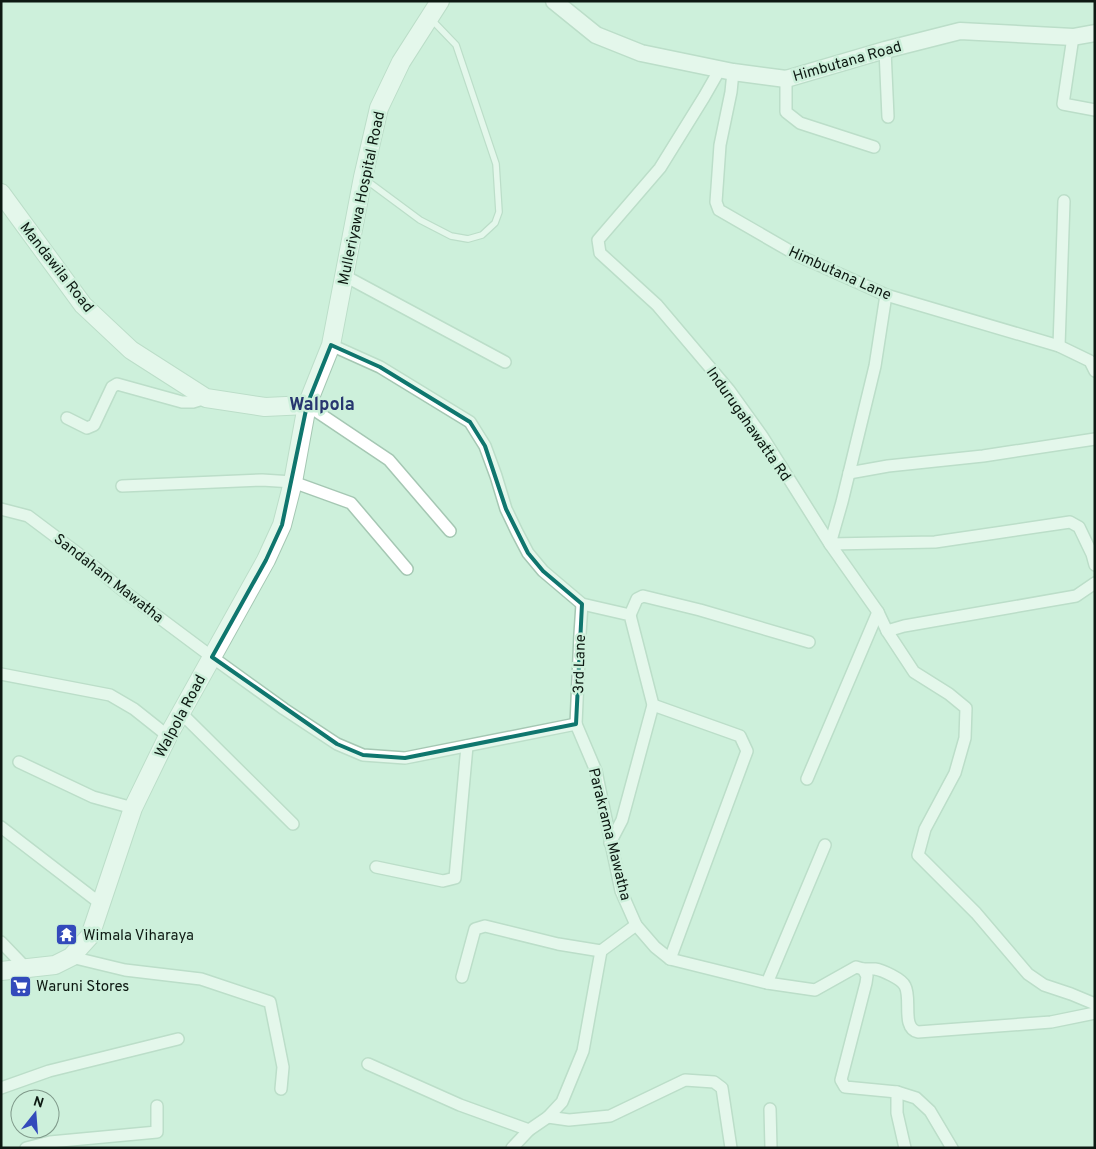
<svg xmlns="http://www.w3.org/2000/svg" width="1096" height="1149" viewBox="0 0 1096 1149" font-family="Overpass,sans-serif">
  <rect width="100%" height="100%" fill="#cdf0db"/>
  <g fill="none" stroke-linecap="round" stroke-linejoin="round">
    <defs>
      <polyline id="lane" points="366,180 420,220 451,236 468,239 482,235 495,223 499,212 496,164 456,45 431,19"/>
      <g id="street">
        <polyline points="1073,37 1063,104 1095,110"/>
        <polyline points="885,50 888,117"/>
        <polyline points="720,69 704,97 660,168 598,240 600,253 657,305 729,390 762,436 830,544 878,612 887,631 914,672 949,694 966,708 965,738 955,773 925,829 918,855 976,913 1028,974 1044,985 1071,994 1095,1004"/>
        <polyline points="733,72 731,92 720,145 716,202 719,210 797,255 886,295 1059,346 1090,361 1095,371"/>
        <polyline points="786,79 786,112 800,123 874,147"/>
        <polyline points="343,275 505,362"/>
        <polyline points="886,295 875,366 842,502 830,544 935,542 1070,522 1079,527 1092,554 1095,565"/>
        <polyline points="331,345 380,367 470,422 485,446 496,476 506,509 517,532 528,553 543,571 582,604 630,615 653,705 622,820 610,843"/>
        <polyline points="1059,346 1064,201"/>
        <polyline points="307,405 389,460 450,531"/>
        <polyline points="67,418 87,428 94,425 112,387 117,384 182,402 193,402 206,398"/>
        <polyline points="849,473 888,466 983,456 1095,439"/>
        <polyline points="122,486 262,480 293,482 351,503 407,569"/>
        <polyline points="1,509 28,516 84,558 121,589 212,657 284,709 337,744 363,755 405,758 576,724 596,771 621,891 636,925 655,947 670,959 767,983 815,990 856,967 863,969 867,976 866,983 841,1080 845,1087 897,1092 916,1098 930,1111 952,1148"/>
        <polyline points="630,615 637,599 643,596 700,610 809,642"/>
        <polyline points="887,631 904,626 1076,596 1095,583"/>
        <polyline points="1,674 110,695 134,709 168,736"/>
        <polyline points="653,705 740,736 747,751 670,959"/>
        <polyline points="181,713 293,824"/>
        <polyline points="576,724 580,634 582,604"/>
        <polyline points="19,762 93,797 133,808"/>
        <polyline points="807,779 878,612"/>
        <polyline points="1,827 101,904"/>
        <polyline points="376,867 443,881 455,878 467,746"/>
        <polyline points="1,942 26,968"/>
        <polyline points="71,957 125,970 201,979 270,1002 283,1067 281,1089"/>
        <path d="M863,969C867,969 871,969 875,969C882,970 902,979 905,986C912,999 901,1028 918,1032L1051,1022L1095,1013"/>
        <polyline points="462,977 475,929 485,926 558,944 601,951"/>
        <polyline points="767,983 825,845"/>
        <polyline points="368,1064 460,1105 529,1130"/>
        <polyline points="1,1088 49,1071 178,1039"/>
        <polyline points="897,1092 897,1113 905,1148"/>
        <polyline points="770,1109 771,1148"/>
        <polyline points="548,1117 569,1120 610,1116 685,1080 714,1082 722,1088 731,1148"/>
        <polyline points="26,1148 50,1142 157,1132 157,1106"/>
        <polyline points="512,1148 529,1130 548,1117 562,1102 583,1051 601,951 636,925"/>
      </g>
      <polyline id="secondary" points="554,1 596,35 641,53 733,72 786,79 885,50 960,31 1073,37 1095,33"/>
      <g id="primary">
        <polyline points="1,193 83,305 131,350 206,398 265,407 307,405"/>
        <polyline points="1,971 55,965 71,957 90,936 133,808 168,736 266,560 282,525 293,482 307,405 331,345 363,177 379,108 401,62 440,1"/>
      </g>
    </defs>
    <use href="#lane" stroke="#a5c7b3" stroke-width="8"/>
    <use href="#street" stroke="#a5c7b3" stroke-width="14"/>
    <use href="#secondary" stroke="#a5c7b3" stroke-width="19"/>
    <use href="#primary" stroke="#a5c7b3" stroke-width="20"/>
    <use href="#lane" stroke="#fff" stroke-width="5.5"/>
    <use href="#street" stroke="#fff" stroke-width="11"/>
    <use href="#secondary" stroke="#fff" stroke-width="16"/>
    <use href="#primary" stroke="#fff" stroke-width="18"/>
  </g>
  <path d="M0 0H1096V1149H0ZM331,345L380,367L470,422L485,446L506,509L528,553L543,571L582,604L576,724L405,758L363,755L337,744L212,657L266,560L282,525L307,405Z" fill="#cdf0db" fill-opacity=".55" fill-rule="evenodd"/>
  <path fill="none" stroke="#0f766e" stroke-width="4" stroke-linejoin="round" d="M331,345L380,367L470,422L485,446L506,509L528,553L543,571L582,604L576,724L405,758L363,755L337,744L212,657L266,560L282,525L307,405Z"/>
  <defs>
    <symbol id="temple-square" viewBox="-11 -11 22 22"><rect x="-9" y="-9" width="18" height="18" rx="4" fill="#334abb" stroke="#cdf0db"/><path d="M0-6L5-2H3V0L6.5 2.5H4V6H1.5V3h-3V6H-4V2.5H-6.5L-3 0V-2H-5Z" fill="#fff"/></symbol>
    <symbol id="supermarket-square" viewBox="-11 -11 22 22"><rect x="-9" y="-9" width="18" height="18" rx="4" fill="#334abb" stroke="#cdf0db"/><path d="M-6-5.5h2.5l.6 2H6L4.5 2H-2.5L-4.4-4H-6ZM-1.5 3.2a1.3 1.3 0 1 0 .1 0ZM3 3.2a1.3 1.3 0 1 0 .1 0Z" fill="#fff"/></symbol>
  </defs>
  <g fill-rule="evenodd">
    <use href="#temple-square" x="54" y="922" width="25" height="25"/>
    <use href="#supermarket-square" x="8" y="974" width="25" height="25"/>
  </g>
  <g text-anchor="middle" stroke-width="5" stroke-linejoin="round" paint-order="stroke">
    <g font-size="15" fill="#0d1912" stroke="#cdf0db">
      <text transform="translate(847 61) rotate(-16)" y="5">Himbutana Road</text>
      <text transform="translate(361 198) rotate(-78)" y="5">Mulleriyawa Hospital Road</text>
      <text transform="translate(57 267) rotate(52)" y="5">Mandawila Road</text>
      <text transform="translate(840 273) rotate(24)" y="5">Himbutana Lane</text>
      <text transform="translate(749 424) rotate(55)" y="5">Indurugahawatta Rd</text>
      <text transform="translate(109 578) rotate(38)" y="5">Sandaham Mawatha</text>
      <text transform="translate(579 664) rotate(-88)" y="5">3rd Lane</text>
      <text transform="translate(180 716) rotate(-62)" y="5">Walpola Road</text>
      <text transform="translate(610 834) rotate(76)" y="5">Parakrama Mawatha</text>
    </g>
    <g font-size="15" fill="#0d1912" stroke="#cdf0db" text-anchor="start">
      <text x="83" y="940">Wimala Viharaya</text>
      <text x="36" y="991">Waruni Stores</text>
    </g>
    <g font-size="18" font-weight="bold" fill="#27366f" stroke="#cdf0db">
      <text x="322" y="410">Walpola</text>
    </g>
  </g>
  <rect width="1096" height="1149" fill="none" stroke="#0d1912" stroke-width="5"/>
  <g transform="translate(35 1114) rotate(17)"><circle r="24" fill="#cdf0db" stroke="#809a8b"/>
  <path d="M0-4L9 19L0 12L-9 19Z" fill="#334abb"/>
  <text y="-8" font-size="14" font-weight="bold" text-anchor="middle" fill="#0d1912">N</text>
  </g>
</svg>
